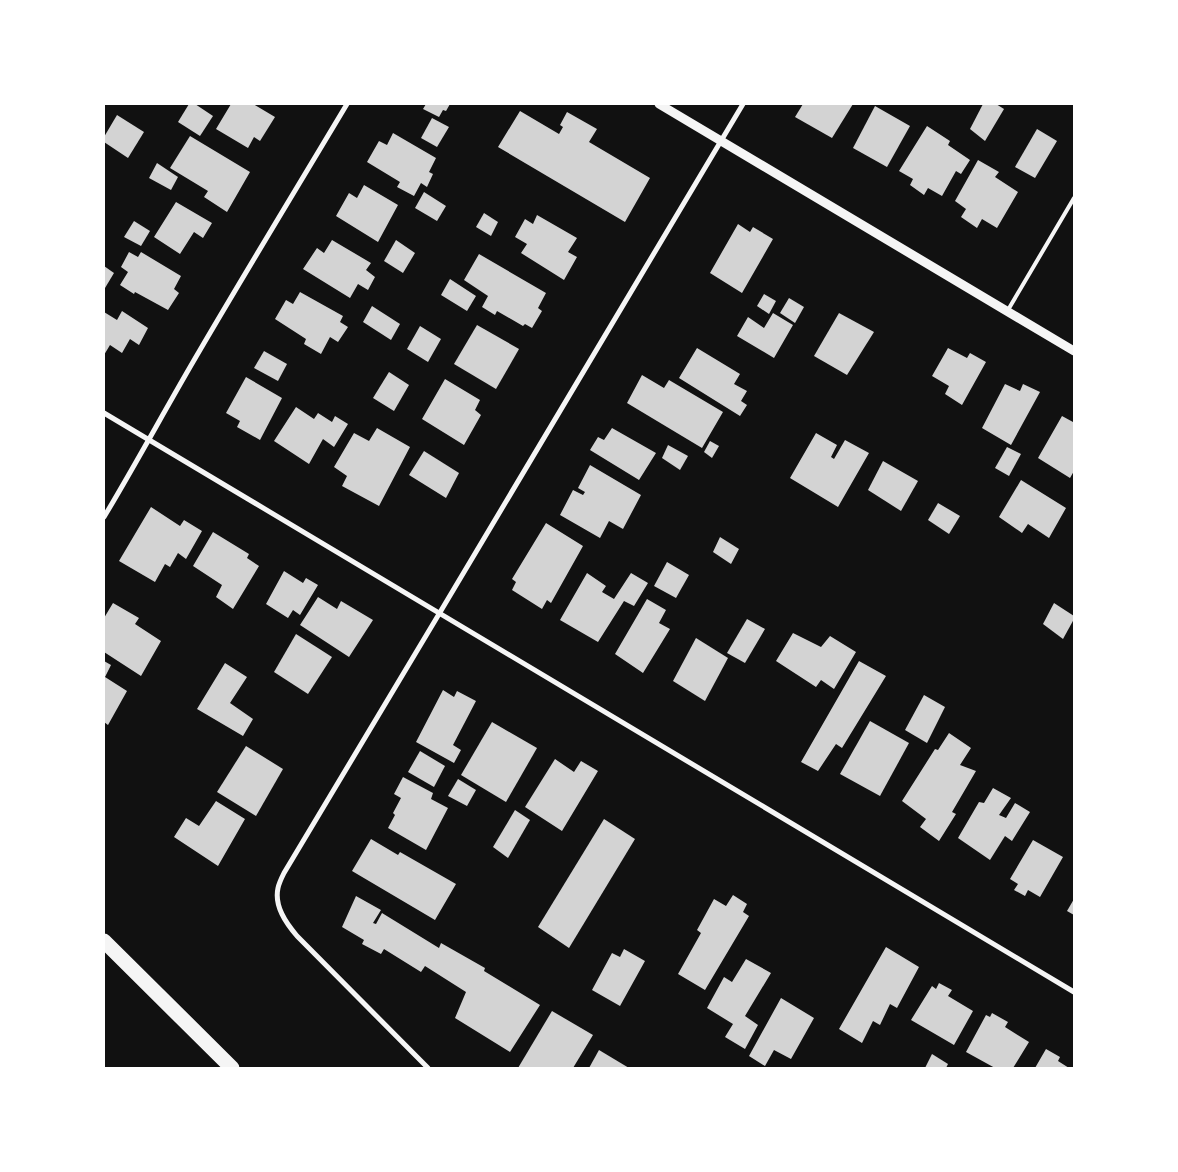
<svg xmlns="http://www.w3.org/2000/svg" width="1178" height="1172" viewBox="0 0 1178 1172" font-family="'Open Sans',sans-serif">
  <rect width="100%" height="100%" fill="#111"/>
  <g fill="#d3d3d3">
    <polygon points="189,104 195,104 213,116 200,136 178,122"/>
    <polygon points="231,104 253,104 275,117 260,141 254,137 248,148 216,129"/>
    <polygon points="426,104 450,104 446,111 443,110 439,117 423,109"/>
    <polygon points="803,104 853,104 832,138 795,117"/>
    <polygon points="983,104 996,104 1004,109 985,141 970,129"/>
    <polygon points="875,106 910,126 887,167 853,148"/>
    <polygon points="520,111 559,134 563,127 560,125 567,112 597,129 589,142 650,178 625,222 498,147"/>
    <polygon points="117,115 144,132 128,158 104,142 104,137"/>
    <polygon points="432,118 449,127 437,147 421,138"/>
    <polygon points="927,126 950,141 948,145 970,160 961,174 956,171 942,196 928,188 924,195 910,185 913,179 899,171"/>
    <polygon points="1037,129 1057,141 1035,178 1015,167"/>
    <polygon points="393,133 436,158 429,172 433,174 427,187 421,183 414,196 397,187 400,182 367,162 379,141 387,145"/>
    <polygon points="190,136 250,172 227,212 204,197 208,191 170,168"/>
    <polygon points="978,160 999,172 995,177 1018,192 997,228 982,219 977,228 961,217 966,209 955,201"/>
    <polygon points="157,163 178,177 171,190 149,178"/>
    <polygon points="364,185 398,205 378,242 336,216 349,193 357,198"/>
    <polygon points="424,192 446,206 437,221 415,208"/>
    <polygon points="176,202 212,223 203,238 194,232 180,254 154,237"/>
    <polygon points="484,213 498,222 491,236 476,227"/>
    <polygon points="537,215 577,238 568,252 577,257 564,280 521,253 527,244 515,237 525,219 533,224"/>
    <polygon points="134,221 150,231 141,246 124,237"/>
    <polygon points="738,224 750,232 753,227 773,239 742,293 710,273"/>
    <polygon points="332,240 371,263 366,270 375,277 368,290 358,284 350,298 303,269 317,248 324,253"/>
    <polygon points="396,240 415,253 403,273 384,261"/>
    <polygon points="129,252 138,257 141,252 181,276 174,289 179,293 168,310 135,292 134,294 120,285 128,272 121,267"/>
    <polygon points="479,254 546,293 538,308 542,311 532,328 525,324 523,326 497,311 495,315 482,307 488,296 464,280"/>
    <polygon points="104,266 114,273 105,288 104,288"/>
    <polygon points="450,279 476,296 467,311 441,295"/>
    <polygon points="300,292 343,316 340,322 348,327 338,342 330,337 321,354 304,344 306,339 275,319 286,300 293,304"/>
    <polygon points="764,294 776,301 769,314 757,306"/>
    <polygon points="789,298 804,307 795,323 780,313"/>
    <polygon points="372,306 400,324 391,340 363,322"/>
    <polygon points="122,311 148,328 139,345 130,339 122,353 110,345 104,355 104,312 117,320"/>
    <polygon points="773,313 793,325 774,358 737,336 748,317 764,328"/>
    <polygon points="839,313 874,332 847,375 814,356"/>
    <polygon points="477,325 519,349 496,389 454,364"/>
    <polygon points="420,326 441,339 428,362 407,349"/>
    <polygon points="697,348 740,374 734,384 747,391 741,401 747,405 740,416 679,378"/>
    <polygon points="948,348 967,358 970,353 986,362 962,405 945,394 949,386 932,376"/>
    <polygon points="264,351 287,364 278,381 254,368"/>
    <polygon points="389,372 409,385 394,411 373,398"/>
    <polygon points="642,375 664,388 669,380 723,412 702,448 627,403"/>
    <polygon points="246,377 282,398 260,440 237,427 240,421 226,413"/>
    <polygon points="445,379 480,400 475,410 481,415 464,445 422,419"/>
    <polygon points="1005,384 1020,391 1023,384 1040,392 1011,445 982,428"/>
    <polygon points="296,407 314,419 318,413 332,422 335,416 348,424 334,447 323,439 309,464 274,441"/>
    <polygon points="1062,416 1073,422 1074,420 1074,471 1070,478 1038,458"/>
    <polygon points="377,428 410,447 379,506 342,486 347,476 334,467 354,433 369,441"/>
    <polygon points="612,428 656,453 639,480 590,450 598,437 604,440"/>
    <polygon points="816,433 837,445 831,457 834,459 845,440 869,453 838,507 790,478"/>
    <polygon points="710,441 719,446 712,458 704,452"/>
    <polygon points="668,445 688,456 680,470 662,458"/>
    <polygon points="1007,447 1021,454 1009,476 995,468"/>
    <polygon points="424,451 459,473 446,498 409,475"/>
    <polygon points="883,461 918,481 901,511 868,490"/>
    <polygon points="590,465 641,495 623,529 609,521 600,538 560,515 573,490 583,495 585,492 578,488"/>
    <polygon points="1021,480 1066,508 1049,538 1028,524 1022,533 999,517"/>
    <polygon points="938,503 960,516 949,534 928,520"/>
    <polygon points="151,507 180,526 184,520 202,531 186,559 178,553 170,567 165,564 155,582 119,561"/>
    <polygon points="546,523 583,546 551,603 547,600 542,609 512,590 516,582 512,579"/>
    <polygon points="213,532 249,554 247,558 259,566 233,609 216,597 222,585 193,566"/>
    <polygon points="720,537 739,549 731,564 713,552"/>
    <polygon points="667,562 689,575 676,598 654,586"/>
    <polygon points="284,571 303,583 306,578 318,585 300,615 293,610 288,618 266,604"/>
    <polygon points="587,573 606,586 602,592 614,599 631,573 648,583 634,606 624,601 598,642 560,620"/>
    <polygon points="318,597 337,609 341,601 373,620 349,657 300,625"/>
    <polygon points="647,599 666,610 659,623 670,629 643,673 615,654"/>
    <polygon points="113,603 139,618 135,624 161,641 141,676 104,652 104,618"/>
    <polygon points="1054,603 1074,616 1074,619 1063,639 1043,624"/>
    <polygon points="747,619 765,629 745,663 727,653"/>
    <polygon points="793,633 821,647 830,636 856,652 834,689 821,680 816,687 776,661"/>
    <polygon points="296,634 332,657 308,694 274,672"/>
    <polygon points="696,638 728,658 705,701 673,681"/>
    <polygon points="104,661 111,665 105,677 127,691 108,725 104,722"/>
    <polygon points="859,661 886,676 842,748 836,744 818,771 801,762"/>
    <polygon points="225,663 247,677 230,703 253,719 243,736 197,709"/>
    <polygon points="443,690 454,697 457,691 476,701 453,745 461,750 454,763 416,742"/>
    <polygon points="924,695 945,707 927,743 905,730"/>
    <polygon points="870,721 909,743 880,796 840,774"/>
    <polygon points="492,722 537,748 506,802 461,775"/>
    <polygon points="949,733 971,748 960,765 976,771 952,812 956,814 939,841 920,827 926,819 902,801 935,749 938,750"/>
    <polygon points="246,746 283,769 256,816 217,792"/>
    <polygon points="420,751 445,766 434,787 408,772"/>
    <polygon points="555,759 574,772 581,761 598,771 562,831 525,807"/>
    <polygon points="403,777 433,793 431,799 448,808 426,850 388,828 395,815 393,813 401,798 394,794"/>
    <polygon points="458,779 476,790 467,806 448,796"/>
    <polygon points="993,788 1011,798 999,815 1006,818 1015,803 1030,812 1012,841 1005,836 990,860 958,838 979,802 984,803"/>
    <polygon points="216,801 245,819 218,866 174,837 186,818 199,826"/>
    <polygon points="515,810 530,820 508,858 493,847"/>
    <polygon points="604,819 635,839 569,948 538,927"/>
    <polygon points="371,839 398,855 400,852 456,884 435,920 352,871"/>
    <polygon points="1033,840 1063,857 1040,897 1028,890 1025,896 1014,890 1018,884 1010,879"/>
    <polygon points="733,895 747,904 743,912 749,916 705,990 678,974 701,933 697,930 714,899 726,906"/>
    <polygon points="356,896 381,910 373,923 376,924 382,913 439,948 441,943 485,968 484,971 540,1005 510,1052 455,1018 466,992 425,966 421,972 384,949 381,954 362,944 364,940 342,927"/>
    <polygon points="1074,899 1074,915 1067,911"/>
    <polygon points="886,947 919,967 897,1008 890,1004 880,1025 873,1021 862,1043 839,1029"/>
    <polygon points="624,949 645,961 620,1006 592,990 612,953 620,957"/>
    <polygon points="746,959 771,973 745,1016 758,1025 745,1049 725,1037 733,1024 707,1008 724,977 732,982"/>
    <polygon points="939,983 952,990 948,996 973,1011 954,1045 911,1020 932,986 936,989"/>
    <polygon points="781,998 814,1018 791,1059 774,1050 765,1066 749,1056"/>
    <polygon points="552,1011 593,1035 573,1068 518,1068"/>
    <polygon points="992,1013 1008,1022 1005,1027 1029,1042 1013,1068 995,1068 966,1052 986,1015 990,1017"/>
    <polygon points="1046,1049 1060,1057 1058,1061 1069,1068 1035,1068"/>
    <polygon points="599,1050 629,1068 589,1068"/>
    <polygon points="932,1054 948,1064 946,1068 925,1068"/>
  </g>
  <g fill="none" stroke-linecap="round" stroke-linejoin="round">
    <polyline stroke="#f5f5f5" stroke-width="4" points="1008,310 1074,198"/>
    <g stroke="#f5f5f5" stroke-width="5">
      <polyline points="104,413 1074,992"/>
      <path d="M104,517C137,462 167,406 200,350C248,268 298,186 347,104"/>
      <path d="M428,1068L297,936C286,923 274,906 278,888C279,883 282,877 284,873L439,614L743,104"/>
    </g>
    <polyline stroke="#f5f5f5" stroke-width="9" points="659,104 1074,351"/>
    <polyline stroke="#f5f5f5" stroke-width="15" points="104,941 232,1068"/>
  </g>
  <rect width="1178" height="1172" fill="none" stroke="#ffffff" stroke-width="210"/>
</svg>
